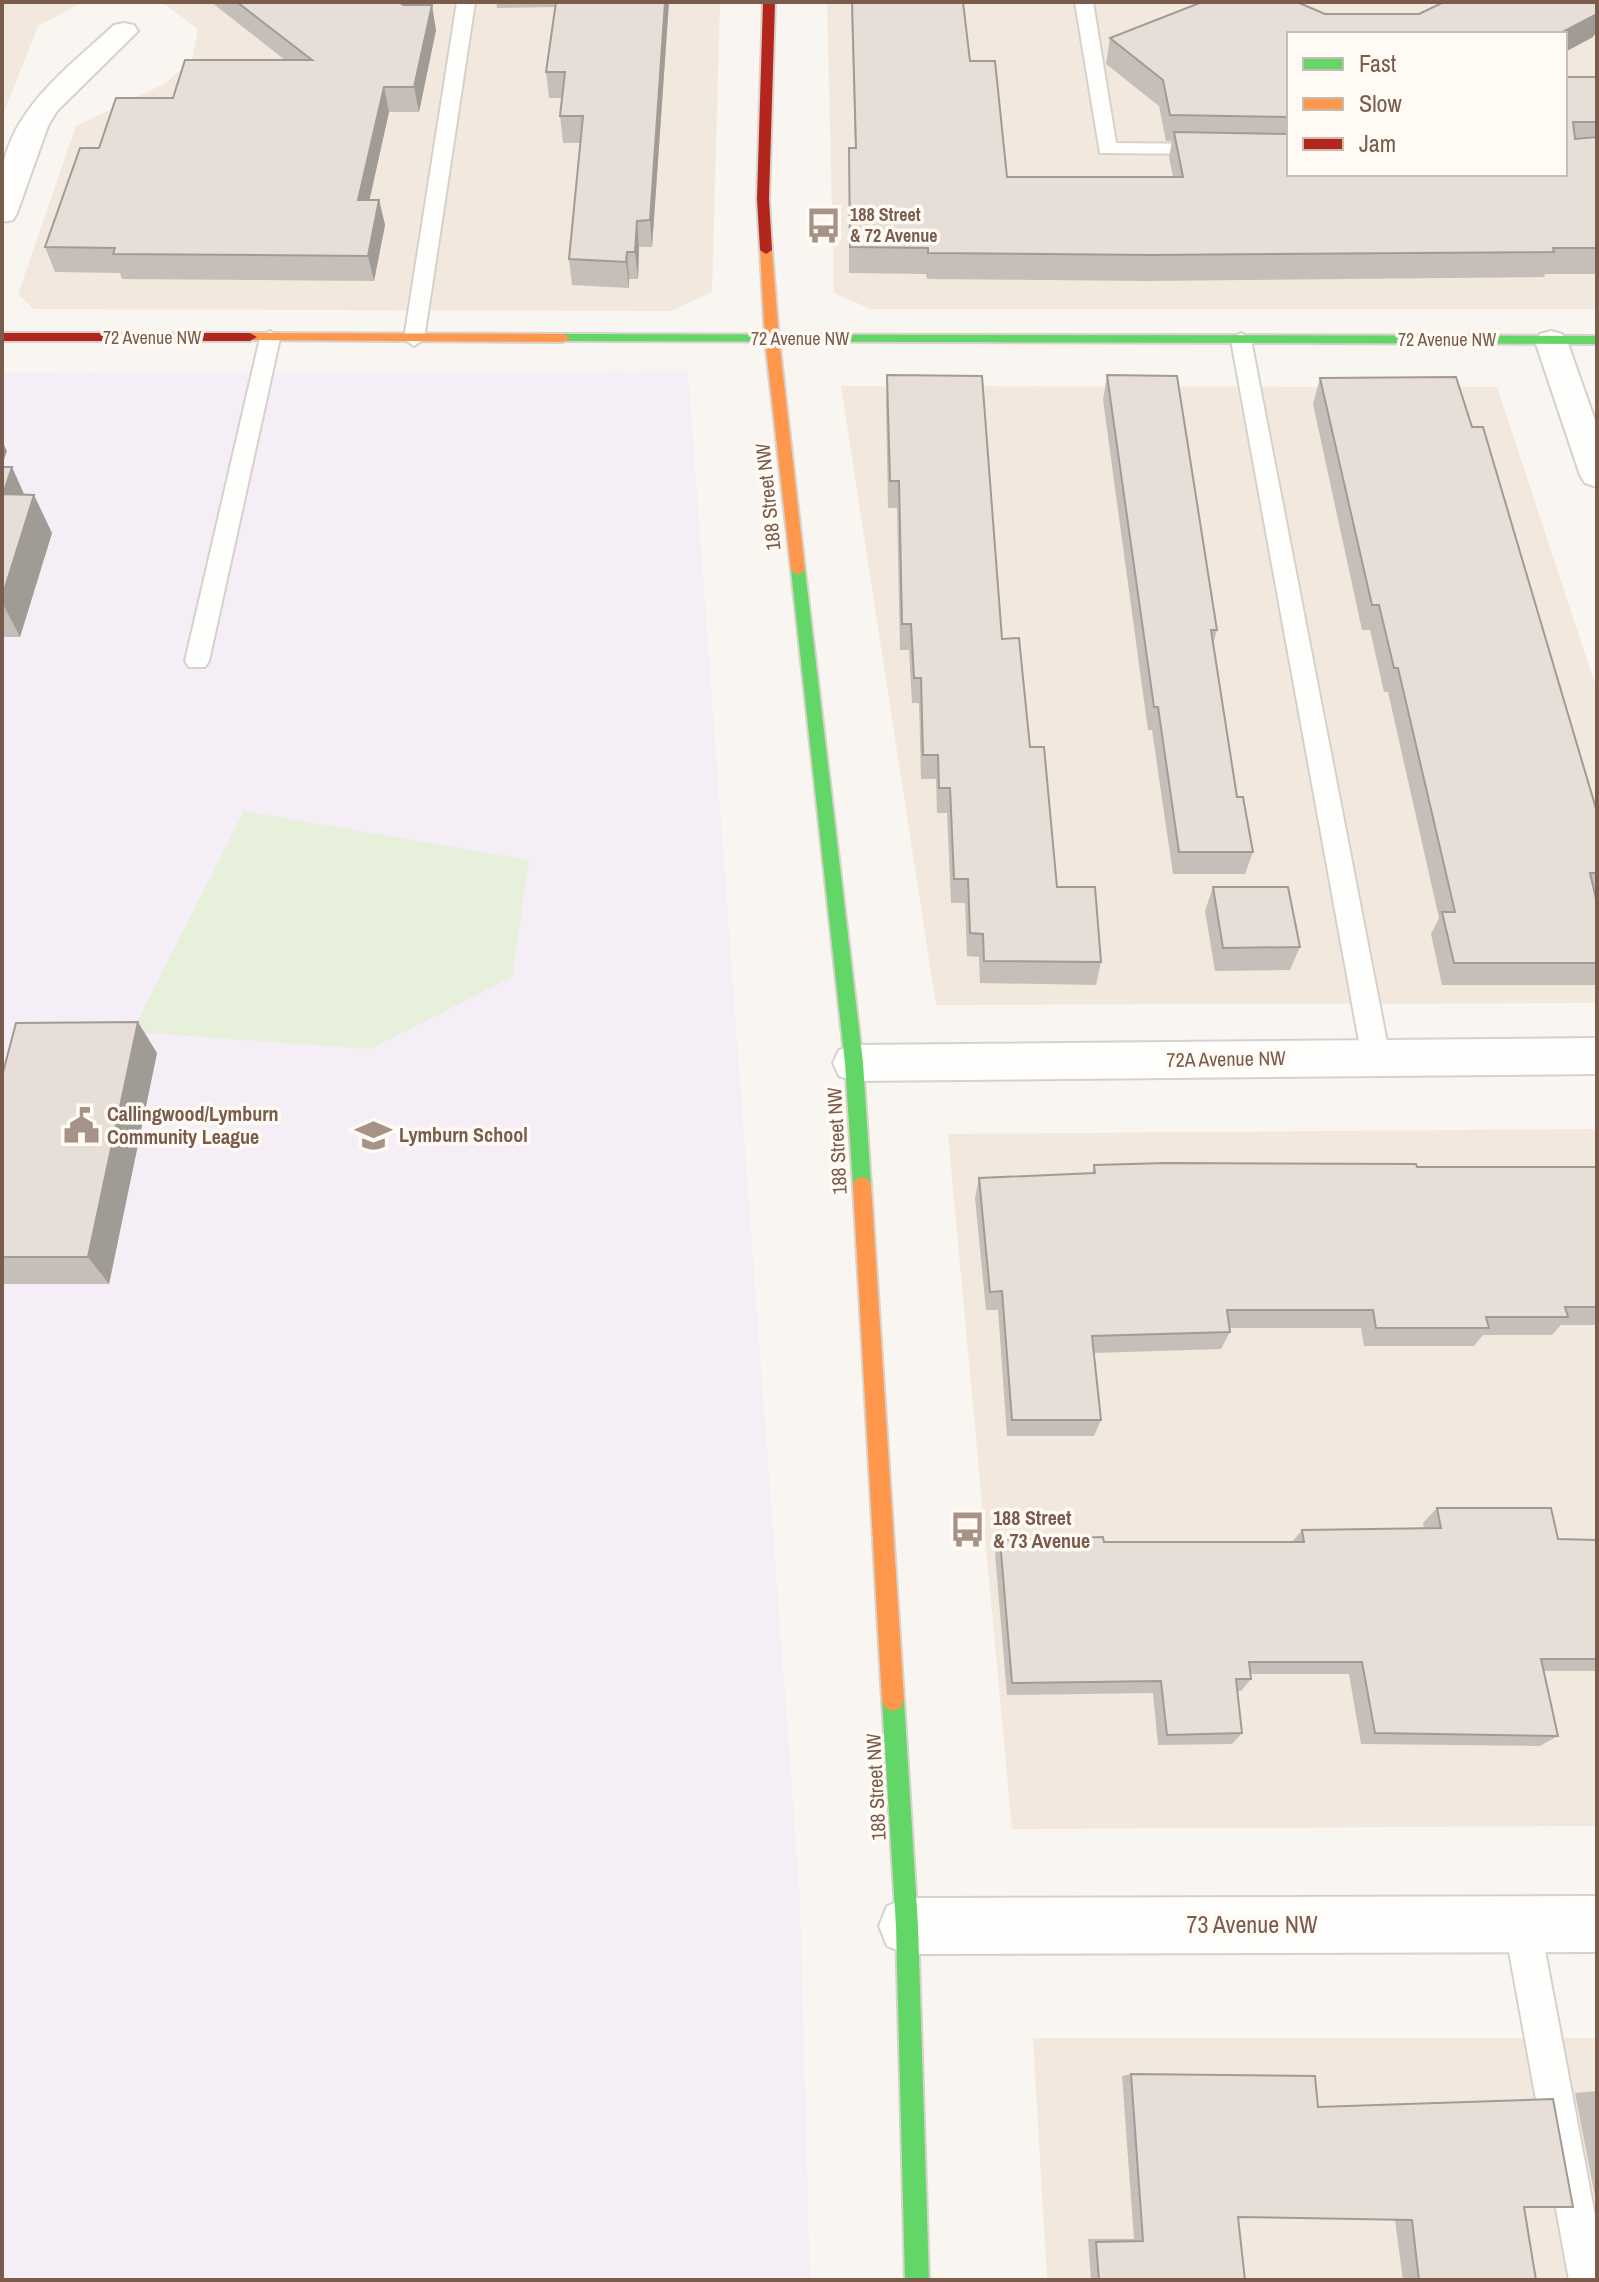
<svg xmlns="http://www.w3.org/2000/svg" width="1599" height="2282" viewBox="0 0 1599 2282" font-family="'Archivo Narrow',sans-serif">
  <rect width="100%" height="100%" fill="#f9f5f0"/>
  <g fill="#f2e8de" fill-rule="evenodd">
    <polygon points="2,2 83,2 38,26 2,117"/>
    <polygon points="115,2 720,2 712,292 671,311 34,309 18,294 76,126 164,84 192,61 198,29 163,3"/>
    <path d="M827,2H1597V309H871L834,293ZM1289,34H1565V174H1289Z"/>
    <polygon points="841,386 1497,387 1597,690 1597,1003 936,1005"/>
    <polygon points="1597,1129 1597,1826 1012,1829 948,1134"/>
    <polygon points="1033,2038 1597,2038 1597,2280 1047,2280"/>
  </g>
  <polygon fill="#f6eef6" points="688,371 800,1899 810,2280 2,2280 2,372"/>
  <polygon fill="#e7f0db" points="244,811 529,860 512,977 370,1049 132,1032"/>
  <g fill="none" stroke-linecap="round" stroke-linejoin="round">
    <defs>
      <g id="lane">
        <polygon points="457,2 475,2 424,339 414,346 404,339"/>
        <polygon points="1075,2 1093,2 1116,143 1206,144 1213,146 1213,154 1100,153"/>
        <polygon points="270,331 280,338 209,661 205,667 189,667 185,661 260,338"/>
        <polygon points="1241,333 1251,340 1390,1058 1386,1066 1376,1069 1366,1066 1362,1058 1231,340"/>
        <polygon points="1522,1906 1534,1912 1540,1924 1597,2226 1597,2280 1569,2280 1504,1924 1510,1912"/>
      </g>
      <g id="street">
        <path d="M124,23L134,25L138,31L57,111L48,126L17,213L13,220L2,222C2,206 0,188 2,172C11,108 70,66 114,25Z"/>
        <polygon points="1551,331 1562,334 1567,341 1597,426 1597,487 1585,483 1580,475 1535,341 1540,334"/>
        <polygon points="1597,1038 1597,1074 854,1081 839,1076 833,1063 839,1050 854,1045"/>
        <polygon points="1597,1896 1597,1952 907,1954 887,1946 879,1926 887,1906 907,1898"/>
      </g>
      <g id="fast">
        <polygon points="563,334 1597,336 1597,344 558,341 556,338"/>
        <polygon points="798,565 805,570 863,1063 871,1185 868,1191 862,1193 856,1191 853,1185 845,1063 791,570"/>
        <polygon points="893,1689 901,1692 904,1700 918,1926 929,2280 905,2280 896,1926 882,1700 885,1692"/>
      </g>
      <g id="slow">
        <polygon points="766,246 772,250 779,339 805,570 798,575 791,570 765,339 760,250"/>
        <polygon points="250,333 563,334 570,338 563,342 245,340 243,337"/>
        <polygon points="862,1177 868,1179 871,1185 904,1700 901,1708 893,1711 885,1708 882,1700 853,1185 856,1179"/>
      </g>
      <g id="jam">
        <polygon points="763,2 775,2 769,199 772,250 766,254 760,250 757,199"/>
        <polygon points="2,333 250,333 257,337 250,341 2,341"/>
      </g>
    </defs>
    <use href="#lane" stroke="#d7d1cb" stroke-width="4"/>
    <use href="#street" stroke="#d7d1cb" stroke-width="4"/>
    <use href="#fast" stroke="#d9d2cb" stroke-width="4"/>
    <use href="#slow" stroke="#d9d2cb" stroke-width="4"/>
    <use href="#jam" stroke="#d9d2cb" stroke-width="4"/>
    <use href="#lane" fill="#fefefd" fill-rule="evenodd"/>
    <use href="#street" fill="#fefefd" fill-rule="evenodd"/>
    <use href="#fast" fill="#63d668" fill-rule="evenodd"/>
    <use href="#slow" fill="#ff974d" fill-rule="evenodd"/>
    <use href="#jam" fill="#b3261e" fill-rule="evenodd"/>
  </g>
  <g fill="#c6bfb9">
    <polygon points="211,2 399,2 436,30 419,112 389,112 369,200 379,200 385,225 374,281 122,279 120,273 55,272 45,247 99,148 173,98 285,60"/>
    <polygon points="496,2 669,2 652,247 639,247 638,279 629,279 629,288 572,285 569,259 580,143 563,143 560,116 562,98 549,98 546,72 555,7 497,8"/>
    <polygon points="851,2 963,2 970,61 995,61 1007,177 1173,177 1169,157 1172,141 1166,141 1159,106 1106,64 1110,38 1202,2 1297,2 1325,14 1419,14 1444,2 1597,2 1597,30 1593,37 1565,52 1565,34 1289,34 1289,174 1565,174 1565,77 1597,77 1597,274 1545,274 1544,277 1147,281 927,279 926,274 849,273 849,148 855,148"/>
    <polygon points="887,375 1002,639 1030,747 1057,887 1101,962 1096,985 980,983 979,957 967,956 965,903 951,903 947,813 937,813 936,779 921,779 919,703 912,703 909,650 900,650 897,508 888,508 886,402"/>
    <polygon points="1107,375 1217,630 1213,646 1237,797 1253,852 1245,874 1173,874 1152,730 1148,730 1103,400"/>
    <polygon points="1320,378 1597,812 1597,897 1595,897 1597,903 1596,985 1442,985 1431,934 1439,918 1388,692 1384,692 1370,630 1362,630 1313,404"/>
    <polygon points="2,467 24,495 52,533 20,637 2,637"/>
    <polygon points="1213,887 1300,947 1290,970 1215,971 1205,911"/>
    <polygon points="157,1053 109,1284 2,1284 2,1076"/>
    <polygon points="1094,1165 1417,1167 1597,1167 1597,1325 1561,1325 1552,1335 1483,1335 1474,1346 1364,1346 1361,1328 1230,1328 1230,1332 1221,1349 1094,1353 1101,1420 1094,1436 1007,1436 998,1310 986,1310 975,1198 979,1178 1092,1173"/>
    <polygon points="1437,1508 1558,1539 1597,1540 1597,1671 1544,1671 1558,1736 1540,1746 1361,1744 1349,1674 1251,1674 1251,1679 1241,1691 1237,1691 1242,1733 1232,1744 1158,1745 1153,1693 1007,1695 995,1554 1000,1540 1104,1542 1292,1542 1302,1530 1424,1529 1423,1523"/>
    <polygon points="1131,2074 1318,2107 1524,2207 1536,2280 1403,2280 1395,2220 1238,2217 1245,2280 1091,2280 1088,2239 1134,2239 1122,2076"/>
    <polygon points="1597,2091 1597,2207 1575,2093"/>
  </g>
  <g fill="#a19b96">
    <polygon points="665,2 669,2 652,247 650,220"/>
    <polygon points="432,5 436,30 419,112 414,87"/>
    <polygon points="1597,14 1597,30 1593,37 1565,52 1565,34 1559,34"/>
    <polygon points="384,87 389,112 364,225 358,200"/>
    <polygon points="379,200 385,225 374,281 368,256"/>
    <polygon points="637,221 639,247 638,279 635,252"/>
    <polygon points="627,252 629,279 629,288 626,262"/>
    <polygon points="2,441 7,451 2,465"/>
    <polygon points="12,467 29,505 3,494"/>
    <polygon points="34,495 52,533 20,637 2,602 2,597"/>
    <polygon points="138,1022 157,1053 109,1284 88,1257"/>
  </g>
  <g fill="#e6ded7" stroke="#a19b96" stroke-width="2">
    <polygon points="237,2 399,2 403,5 432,5 414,87 384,87 358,200 379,200 368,256 113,254 115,248 45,247 80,148 99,148 116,98 173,98 185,60 312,60"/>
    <polygon points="556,2 665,2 650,220 637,221 635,252 627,252 626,262 569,259 583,116 560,116 565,72 546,72"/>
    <polygon points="852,2 963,2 970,61 995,61 1007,177 1183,177 1174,132 1289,134 1289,174 1565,174 1565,77 1597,77 1597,122 1573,122 1575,139 1597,137 1597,248 1553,248 1554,252 1152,255 928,253 928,248 850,247 849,148 856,148"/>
    <polygon points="1202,2 1297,2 1325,14 1419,14 1444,2 1597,2 1597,14 1559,34 1289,34 1289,117 1170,115 1163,80 1110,38"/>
    <polygon points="887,375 982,376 1002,639 1019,638 1030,747 1044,747 1057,887 1095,887 1101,962 984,961 983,934 970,933 968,879 954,879 950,788 939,788 938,755 923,755 921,678 914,678 911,624 902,624 899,481 890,481"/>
    <polygon points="1107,375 1177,376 1217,630 1211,630 1237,797 1243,797 1253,852 1179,852 1158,707 1154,707"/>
    <polygon points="1456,377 1472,427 1483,427 1597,812 1597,873 1590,873 1597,903 1597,963 1454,963 1442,912 1455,912 1398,668 1394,668 1379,605 1372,605 1320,378"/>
    <polygon points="2,467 12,467 3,494 34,495 2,597"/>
    <polygon points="1213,887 1288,887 1300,947 1223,948"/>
    <polygon points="138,1022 88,1257 2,1257 2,1076 16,1023"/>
    <polygon points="1166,1163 1416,1164 1417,1167 1597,1167 1597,1307 1565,1307 1568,1317 1486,1317 1489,1328 1376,1328 1373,1310 1227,1310 1230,1332 1092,1336 1101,1420 1012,1420 1002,1291 990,1292 979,1178 1095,1173 1094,1165"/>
    <polygon points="1437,1508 1551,1508 1558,1539 1597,1540 1597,1659 1541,1659 1558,1736 1375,1733 1362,1662 1249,1662 1251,1679 1236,1679 1242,1733 1167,1735 1161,1681 1012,1683 1000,1540 1103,1537 1104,1542 1304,1542 1302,1530 1441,1528"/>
    <polygon points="1131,2074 1315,2076 1318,2107 1553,2099 1573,2207 1524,2207 1536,2280 1419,2280 1412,2220 1238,2217 1245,2280 1099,2280 1096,2242 1143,2241"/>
  </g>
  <defs>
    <symbol id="bus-bare" viewBox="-9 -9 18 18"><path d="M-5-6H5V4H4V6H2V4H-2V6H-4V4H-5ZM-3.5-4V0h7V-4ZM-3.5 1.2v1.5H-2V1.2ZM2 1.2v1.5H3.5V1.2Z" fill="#a69286" stroke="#fffaf3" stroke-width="2.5" paint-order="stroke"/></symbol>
    <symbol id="civic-bare" viewBox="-9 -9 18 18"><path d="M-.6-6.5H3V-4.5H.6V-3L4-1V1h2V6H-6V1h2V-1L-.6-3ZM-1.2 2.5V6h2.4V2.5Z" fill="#a69286" stroke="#fffaf3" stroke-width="2.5" paint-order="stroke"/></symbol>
    <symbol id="school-bare" viewBox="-9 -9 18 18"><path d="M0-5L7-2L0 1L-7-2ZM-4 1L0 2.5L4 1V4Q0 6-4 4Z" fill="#a69286" stroke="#fffaf3" stroke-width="2.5" paint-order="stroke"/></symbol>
  </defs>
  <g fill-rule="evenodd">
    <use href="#bus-bare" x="798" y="200" width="51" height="51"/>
    <use href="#civic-bare" x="56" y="1100" width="51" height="51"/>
    <use href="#school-bare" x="348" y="1110" width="51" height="51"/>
    <use href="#bus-bare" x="942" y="1504" width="51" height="51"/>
  </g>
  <g text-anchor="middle" stroke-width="7" stroke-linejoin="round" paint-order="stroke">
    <g font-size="18" font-weight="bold" fill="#7a5c4d" stroke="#fffaf3" text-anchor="start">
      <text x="850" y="221">188 Street<tspan x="850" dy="21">&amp; 72 Avenue</tspan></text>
    </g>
    <g font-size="18" fill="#7a5c4d" stroke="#fffaf3">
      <text x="152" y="344">72 Avenue NW</text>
      <text x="800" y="345">72 Avenue NW</text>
      <text x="1447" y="346">72 Avenue NW</text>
    </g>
    <g font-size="20" fill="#7a5c4d" stroke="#fffaf3">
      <text transform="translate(768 497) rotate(-96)" y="7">188 Street NW</text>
      <text transform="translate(1226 1059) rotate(-1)" y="7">72A Avenue NW</text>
      <text transform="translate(837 1141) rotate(-93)" y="7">188 Street NW</text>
      <text transform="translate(876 1787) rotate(-93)" y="7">188 Street NW</text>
    </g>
    <g font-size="20" font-weight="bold" fill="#7a5c4d" stroke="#fffaf3" text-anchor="start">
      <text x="107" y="1121">Callingwood/Lymburn<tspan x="107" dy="23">Community League</tspan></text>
      <text x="399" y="1142">Lymburn School</text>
      <text x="993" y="1525">188 Street<tspan x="993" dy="23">&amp; 73 Avenue</tspan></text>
    </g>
    <g font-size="24" fill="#7a5c4d" stroke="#fffaf3">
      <text x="1252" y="1933">73 Avenue NW</text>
    </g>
  </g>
  <rect width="1599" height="2282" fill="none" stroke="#7a5c4d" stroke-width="8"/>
  <rect x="1287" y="32" width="280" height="144" fill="#fffaf3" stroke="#cabbb1" stroke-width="2"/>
  <rect x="1303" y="58" width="40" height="12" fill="#63d668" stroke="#cabbb1" stroke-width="2"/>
  <text x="1359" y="72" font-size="24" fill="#7a5c4d">Fast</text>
  <rect x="1303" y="98" width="40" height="12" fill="#ff974d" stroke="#cabbb1" stroke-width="2"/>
  <text x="1359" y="112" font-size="24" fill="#7a5c4d">Slow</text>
  <rect x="1303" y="138" width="40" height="12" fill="#b3261e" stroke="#cabbb1" stroke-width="2"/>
  <text x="1359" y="152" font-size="24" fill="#7a5c4d">Jam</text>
</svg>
